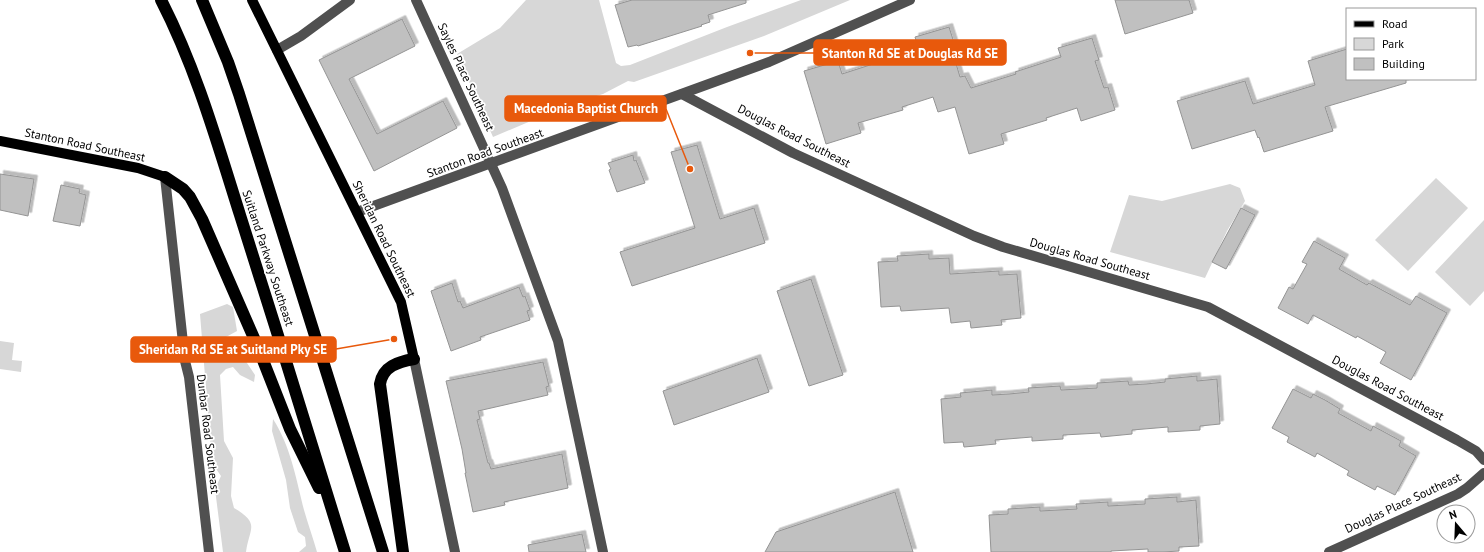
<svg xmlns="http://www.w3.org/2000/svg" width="1484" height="552" viewBox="0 0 1484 552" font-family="'PT Sans',sans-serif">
  <defs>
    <filter id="shadow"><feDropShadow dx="3.5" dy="-3.5" stdDeviation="0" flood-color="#0004"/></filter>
  </defs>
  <rect width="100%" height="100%" fill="#fff"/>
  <g fill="#d7d7d7">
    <polygon points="526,0 599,0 616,63 621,66 630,65 727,27 801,0 850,0 764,36 634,82 628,81 603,94 573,103 493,137 457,54 500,28"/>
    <polygon points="1436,178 1468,208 1408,271 1375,240"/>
    <polygon points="1230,184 1240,188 1245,201 1227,231 1205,278 1110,252 1129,195 1162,201"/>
    <polygon points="1484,220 1484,291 1470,306 1435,272"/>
    <path d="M227,304L233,307L237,331L226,337L228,345L243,354L247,363L255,375L254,382L240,375L233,367L226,369L220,375L224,441L233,458L231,496L234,508C261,524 249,528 246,552H223L215,489L221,476L212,463L200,314Z"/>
    <polygon points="0,341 14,343 12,360 22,361 21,372 0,369"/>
    <path d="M273,419C291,447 296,479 304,510C308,524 313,538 317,552H299L306,546L305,537L298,532L290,508L286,480L272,431Z"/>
  </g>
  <g fill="#c0c0c0" stroke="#949494" filter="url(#shadow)">
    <polygon points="632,0 746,0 746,3 708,15 710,22 701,25 702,26 638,46 637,45 628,47 615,5"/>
    <polygon points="1115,0 1189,0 1193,13 1125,34"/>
    <polygon points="402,19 415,46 349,79 377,134 443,101 457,128 374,171 319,60"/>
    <polygon points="949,27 956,49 952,50 960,77 965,76 971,88 1016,74 1015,72 1061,57 1058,48 1092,38 1099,60 1095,61 1104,88 1108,87 1115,110 1081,121 1077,108 1046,118 1047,120 1001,134 1004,144 969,154 955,107 938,112 933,97 902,107 903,110 858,123 861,133 826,144 804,71 838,61 842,74 873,64 872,61 918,47 915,37"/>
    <polygon points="1347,49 1347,79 1406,79 1406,83 1325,107 1333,131 1264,152 1259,137 1258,138 1255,130 1192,149 1177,101 1245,81 1253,104 1315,85 1308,61"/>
    <polygon points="697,145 720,219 754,208 765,243 632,286 620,252 695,228 671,152"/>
    <polygon points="633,155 634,161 636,160 645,183 617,192 609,170 611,169 608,163"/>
    <polygon points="0,174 34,179 28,216 0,210"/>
    <polygon points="61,185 80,189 79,193 86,195 80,226 53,221"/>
    <polygon points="1241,208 1255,215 1226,269 1212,262"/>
    <polygon points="1314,241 1345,258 1339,269 1367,285 1369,283 1410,305 1416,296 1447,313 1411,380 1380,363 1386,352 1357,336 1356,338 1313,315 1308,324 1278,308 1289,287 1293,289 1307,264 1302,262"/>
    <polygon points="929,254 929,259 949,258 950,274 999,271 999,275 1017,274 1021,318 1001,320 1002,325 971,328 970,321 951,323 949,308 901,311 900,306 881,307 878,262 898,261 897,256"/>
    <polygon points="811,279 843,375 809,386 777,291"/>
    <polygon points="452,283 458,302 460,301 463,308 519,287 523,297 525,296 530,310 527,311 530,320 480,337 481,340 451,351 431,291"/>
    <polygon points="757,358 769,392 674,425 663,391"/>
    <polygon points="543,362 549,386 546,387 548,395 478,411 480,419 477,420 488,463 489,463 491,469 562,454 568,488 504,502 505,505 473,512 465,473 466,473 462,449 446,381"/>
    <polygon points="1197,376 1197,381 1217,379 1220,424 1200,426 1200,430 1168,432 1168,427 1132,430 1132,434 1101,437 1100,433 1063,435 1063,439 1032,441 1032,437 995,440 996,444 964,447 963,442 944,443 941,399 961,397 960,393 992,390 992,395 1009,394 1029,392 1028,388 1060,386 1061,390 1097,388 1097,383 1128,381 1129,385 1146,384 1165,382 1165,379"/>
    <polygon points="1293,389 1311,398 1313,394 1325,400 1340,409 1338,413 1371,431 1373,426 1401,441 1399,446 1416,456 1395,495 1377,486 1375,490 1347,475 1349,471 1317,453 1315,457 1287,442 1289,437 1272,428"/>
    <polygon points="895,492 913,552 765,552 776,532"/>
    <polygon points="1177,497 1177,502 1196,500 1199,546 1179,547 1179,551 1163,552 1148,552 1148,549 1111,551 1111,552 991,552 989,515 1008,514 1008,509 1040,507 1040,511 1077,509 1076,504 1108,502 1108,506 1145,504 1145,499"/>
    <polygon points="582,534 586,552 529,552 528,545"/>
  </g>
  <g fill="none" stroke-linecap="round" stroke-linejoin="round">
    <g stroke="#505050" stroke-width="10">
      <polyline points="416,0 502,188 558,341 603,552"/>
      <polyline points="277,50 301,36 350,0"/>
      <polyline points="682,94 793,153 974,236 1003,247 1208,307 1457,440 1476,451 1484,460"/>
      <polyline points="165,177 185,361 189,377 209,552"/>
      <polyline points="357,212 769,62 910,0"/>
      <polyline points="414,359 455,552"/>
      <polyline points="1329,552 1458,494 1467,488 1484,473"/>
    </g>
    <g stroke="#000" stroke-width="10">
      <polyline points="252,0 401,302 414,359"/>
      <polyline points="0,141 138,168 165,177"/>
    </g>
    <g stroke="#000" stroke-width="12">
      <path d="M161,0C196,68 217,142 240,215C276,327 310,440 345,552"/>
      <polyline points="202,0 228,62 239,94 383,552"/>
      <polyline points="165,177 183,189 190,197 202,219 257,345 290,429 319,488"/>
      <path d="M403,552L380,384C383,366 398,362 414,359"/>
    </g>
  </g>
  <g text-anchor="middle" stroke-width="3.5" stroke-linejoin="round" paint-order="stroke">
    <g font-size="12" fill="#000" stroke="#fff">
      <text transform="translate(466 77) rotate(65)" y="4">Sayles Place Southeast</text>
      <text transform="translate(794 136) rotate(27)" y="4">Douglas Road Southeast</text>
      <text transform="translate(85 145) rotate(12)" y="4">Stanton Road Southeast</text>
      <text transform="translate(485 153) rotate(-20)" y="4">Stanton Road Southeast</text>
      <text transform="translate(384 239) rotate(64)" y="4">Sheridan Road Southeast</text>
      <text transform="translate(268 258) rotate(72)" y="4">Suitland Parkway Southeast</text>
      <text transform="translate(1090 259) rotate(16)" y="4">Douglas Road Southeast</text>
      <text transform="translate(1388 388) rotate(28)" y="4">Douglas Road Southeast</text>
      <text transform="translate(208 434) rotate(83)" y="4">Dunbar Road Southeast</text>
      <text transform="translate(1403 503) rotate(-25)" y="4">Douglas Place Southeast</text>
    </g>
  </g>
  <path fill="none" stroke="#e8590c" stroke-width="1.5" d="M750 53L814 53M690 169L666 109M394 339L336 349"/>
  <g fill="#e8590c" stroke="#fff" stroke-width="1.5">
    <circle cx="750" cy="53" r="4"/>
    <circle cx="690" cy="169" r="4"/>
    <circle cx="394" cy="339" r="4"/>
  </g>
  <g fill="#e8590c" stroke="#e8590c" stroke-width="1.5">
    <rect x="814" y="40" width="192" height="25" rx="4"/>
    <rect x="505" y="96" width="161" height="25" rx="4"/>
    <rect x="131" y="337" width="205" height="25" rx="4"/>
  </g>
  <g font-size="13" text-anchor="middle" font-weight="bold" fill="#fff">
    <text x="910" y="58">Stanton Rd SE at Douglas Rd SE</text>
    <text x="586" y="113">Macedonia Baptist Church</text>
    <text x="233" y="354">Sheridan Rd SE at Suitland Pky SE</text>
  </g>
  <rect x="1346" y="8" width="130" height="72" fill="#ffffff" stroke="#999999"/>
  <rect x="1354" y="21" width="20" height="6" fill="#000000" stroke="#999999"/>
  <text x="1382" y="28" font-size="12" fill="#000000">Road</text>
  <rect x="1354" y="38" width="20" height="12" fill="#d7d7d7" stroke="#999999"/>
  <text x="1382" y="48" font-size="12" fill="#000000">Park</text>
  <rect x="1354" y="58" width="20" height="12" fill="#c0c0c0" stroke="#999999"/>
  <text x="1382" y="68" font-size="12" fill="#000000">Building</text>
  <g transform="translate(1456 524) rotate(341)"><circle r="19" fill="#ffffff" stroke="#999999"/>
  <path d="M0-3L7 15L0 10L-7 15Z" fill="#000000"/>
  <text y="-6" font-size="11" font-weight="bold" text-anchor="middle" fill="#000000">N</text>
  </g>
</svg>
